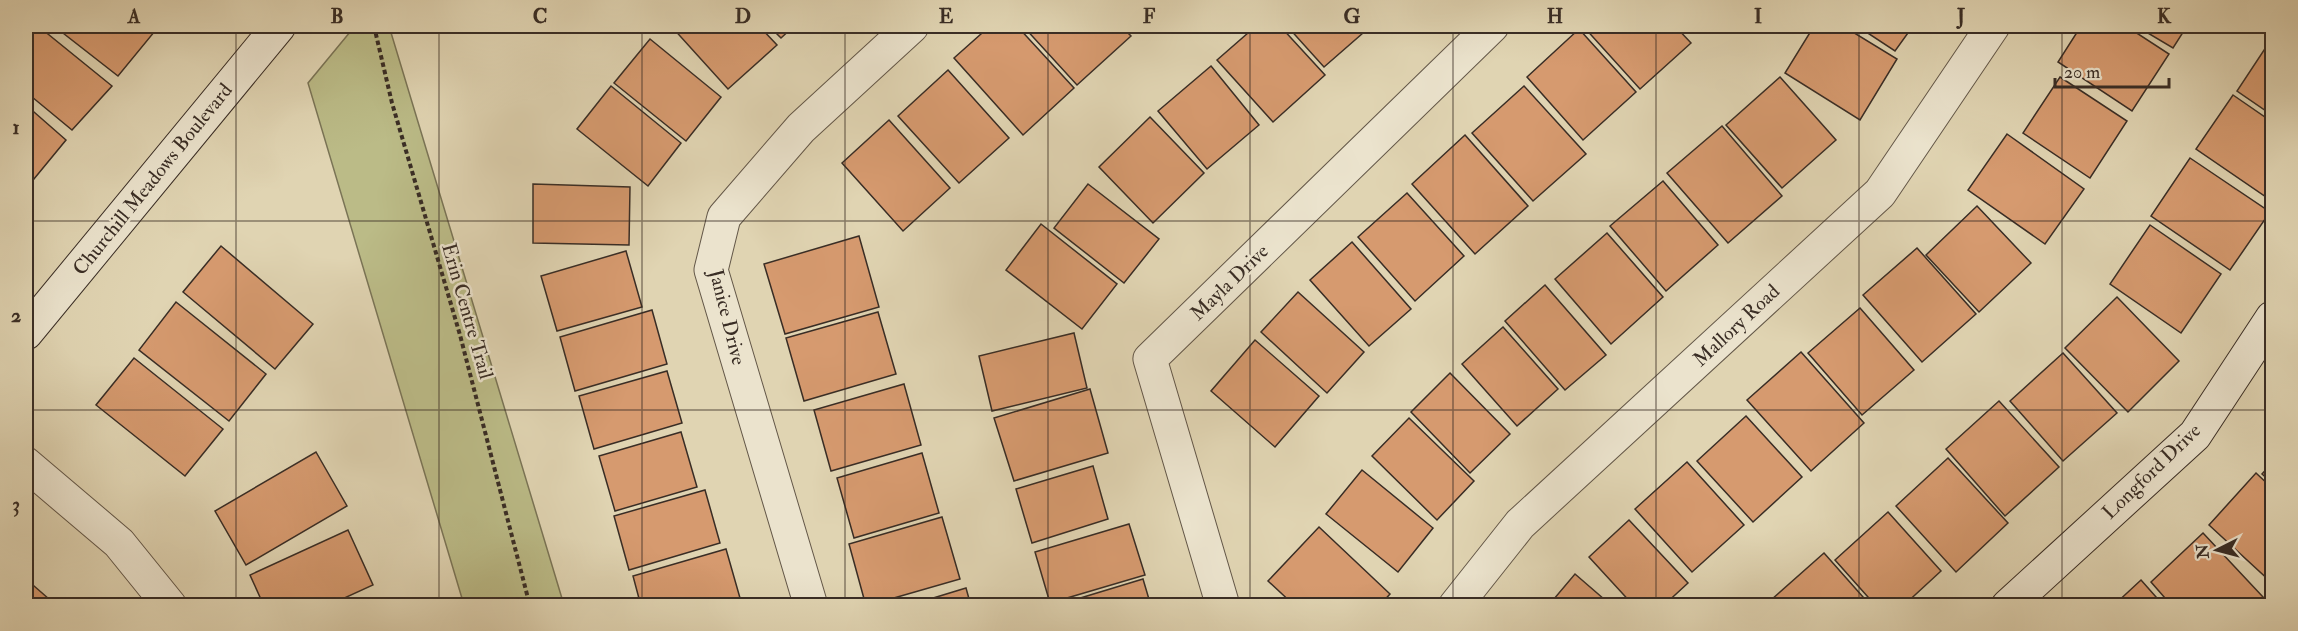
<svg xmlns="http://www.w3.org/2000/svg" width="2298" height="631" viewBox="0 0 2298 631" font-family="'IM FELL Double Pica',serif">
  <rect width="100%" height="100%" fill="#e0d4b2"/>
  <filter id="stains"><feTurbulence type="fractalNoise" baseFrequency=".00333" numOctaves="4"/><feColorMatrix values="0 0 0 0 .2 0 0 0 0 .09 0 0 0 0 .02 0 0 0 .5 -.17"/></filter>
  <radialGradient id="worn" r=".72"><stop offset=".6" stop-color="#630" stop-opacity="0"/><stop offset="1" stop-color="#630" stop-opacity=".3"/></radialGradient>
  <polygon fill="#bbbb87" stroke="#7a7456" stroke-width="1.5" points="355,26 389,26 564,605 464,605 308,83"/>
  <g fill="#d69a6f" stroke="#392d25" stroke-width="1.5">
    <polygon points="26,26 38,26 112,86 72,130 26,92"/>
    <polygon points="54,26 148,26 155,31 118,76"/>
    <polygon points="671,26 759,26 777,45 728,89"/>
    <polygon points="769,26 794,26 781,38"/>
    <polygon points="990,26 1017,26 1074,88 1023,135 954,58"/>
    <polygon points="1023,26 1121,26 1131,36 1077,85"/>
    <polygon points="1256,26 1280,26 1325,75 1273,122 1217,60"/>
    <polygon points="1287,26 1371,26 1324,67"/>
    <polygon points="1583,26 1675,26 1691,43 1640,89"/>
    <polygon points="1814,26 1843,26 1897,59 1860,120 1785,73"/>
    <polygon points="1857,26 1913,26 1895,51"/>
    <polygon points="2081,26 2126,26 2169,54 2132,111 2058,62"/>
    <polygon points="2136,26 2187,26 2173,48"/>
    <polygon points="1579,29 1636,92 1583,140 1527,77"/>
    <polygon points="2272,38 2272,115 2237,91"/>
    <polygon points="650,39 721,97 686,141 614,83"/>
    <polygon points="1211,66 1259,125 1207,169 1158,111"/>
    <polygon points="948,70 1009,138 959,183 898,116"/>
    <polygon points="1780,77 1836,140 1782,188 1726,125"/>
    <polygon points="2060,77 2127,121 2090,178 2023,133"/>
    <polygon points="611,86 681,143 648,186 577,129"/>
    <polygon points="1524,86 1586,154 1533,201 1472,133"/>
    <polygon points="2233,95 2272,122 2272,201 2196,149"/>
    <polygon points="26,105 66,140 29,185 26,183"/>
    <polygon points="1150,117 1204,173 1153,223 1099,167"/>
    <polygon points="889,120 950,188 903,231 842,163"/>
    <polygon points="1722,126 1782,196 1728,243 1667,173"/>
    <polygon points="2007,134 2084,189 2045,244 1968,190"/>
    <polygon points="1465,135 1528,206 1475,254 1412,184"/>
    <polygon points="2190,158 2270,212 2230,270 2151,216"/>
    <polygon points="1663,181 1718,245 1666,291 1610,226"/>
    <polygon points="533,184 630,187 629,245 533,243"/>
    <polygon points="1088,184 1159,239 1124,283 1054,228"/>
    <polygon points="1407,193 1464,256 1415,301 1358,237"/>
    <polygon points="1977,206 2031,263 1979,312 1926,255"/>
    <polygon points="1041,224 1117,284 1082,329 1006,270"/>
    <polygon points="2150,225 2221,274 2181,333 2110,284"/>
    <polygon points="1607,233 1663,297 1611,344 1555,279"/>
    <polygon points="859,236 879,307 785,334 764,264"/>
    <polygon points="1352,242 1411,309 1369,346 1310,280"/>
    <polygon points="221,246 313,324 275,369 183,292"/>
    <polygon points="1917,248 1976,314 1922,362 1863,295"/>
    <polygon points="626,251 642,307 557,331 541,276"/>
    <polygon points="1545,285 1606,355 1565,390 1505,321"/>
    <polygon points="1298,292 1364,352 1327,393 1261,332"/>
    <polygon points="2117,297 2179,361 2128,412 2065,348"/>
    <polygon points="176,302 266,374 229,421 139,350"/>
    <polygon points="1860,308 1914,370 1862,415 1808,353"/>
    <polygon points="652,310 667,364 575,391 560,337"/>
    <polygon points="878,312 896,374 804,401 786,338"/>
    <polygon points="1503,327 1558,389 1517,426 1462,364"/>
    <polygon points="1074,333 1087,388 992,411 979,356"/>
    <polygon points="1255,340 1319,396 1275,447 1211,391"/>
    <polygon points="1801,352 1864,423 1811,471 1747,400"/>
    <polygon points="2063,353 2117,413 2063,461 2010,401"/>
    <polygon points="134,358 223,429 185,476 96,405"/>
    <polygon points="667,371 682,423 594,449 579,396"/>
    <polygon points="1450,373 1510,434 1470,473 1411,412"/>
    <polygon points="904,384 921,445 831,471 814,410"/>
    <polygon points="1090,389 1108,453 1014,481 994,418"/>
    <polygon points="1999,401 2059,467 2005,516 1946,449"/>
    <polygon points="1746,416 1802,477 1753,522 1697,461"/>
    <polygon points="1409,418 1474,481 1437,520 1372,456"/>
    <polygon points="681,432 697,487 615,511 599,456"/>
    <polygon points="316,452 347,506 246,565 215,511"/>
    <polygon points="922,453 939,513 854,538 837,478"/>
    <polygon points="1948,458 2008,523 1956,572 1896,506"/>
    <polygon points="1687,462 1744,525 1692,572 1635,509"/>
    <polygon points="2272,463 2272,483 2262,474"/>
    <polygon points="1093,466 1108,519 1032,543 1016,489"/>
    <polygon points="1362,470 1433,528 1398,572 1326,514"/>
    <polygon points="2256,473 2272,488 2272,583 2209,525"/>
    <polygon points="705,490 720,543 629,570 614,516"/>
    <polygon points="1888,512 1941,571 1903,606 1876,606 1835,560"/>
    <polygon points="942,517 960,579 866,606 849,544"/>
    <polygon points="1629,520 1688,583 1663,606 1634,606 1589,557"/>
    <polygon points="1129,524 1145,575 1050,603 1035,552"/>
    <polygon points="1319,527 1390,594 1379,606 1295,606 1268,581"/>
    <polygon points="348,530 373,585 327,606 264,606 250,575"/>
    <polygon points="2203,533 2263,597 2254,606 2172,606 2151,582"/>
    <polygon points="726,549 742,605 641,606 633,576"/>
    <polygon points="1824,553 1871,606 1777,606 1771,600"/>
    <polygon points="1575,574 1612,606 1548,606"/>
    <polygon points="26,579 57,606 26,606"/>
    <polygon points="1143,579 1151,606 1054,606"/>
    <polygon points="2141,580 2164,606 2113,606"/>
    <polygon points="966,588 971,606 907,606"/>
  </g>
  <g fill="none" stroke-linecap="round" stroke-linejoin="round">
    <defs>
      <g id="street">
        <polyline points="26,464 119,543 170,606"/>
        <polyline points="811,606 711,270 724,217 801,128 912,26"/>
        <polyline points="1223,606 1150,359 1492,26"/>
        <polyline points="1455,606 1520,524 1880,193 1993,26"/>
      </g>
      <g id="secondary">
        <polyline points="26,333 279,26"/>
        <polyline points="2008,606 2195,435 2272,318"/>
      </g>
    </defs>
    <use href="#street" stroke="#635748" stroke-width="35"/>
    <use href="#secondary" stroke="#392d25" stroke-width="35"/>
    <polyline stroke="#392d25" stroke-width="4" stroke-dasharray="4.5 3" stroke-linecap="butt" points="374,26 392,103 460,335 530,606"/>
    <use href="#street" stroke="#ebe3cd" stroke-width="33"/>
    <use href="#secondary" stroke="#ebe3cd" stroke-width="33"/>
  </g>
  <path fill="none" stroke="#392d25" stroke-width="1.5" stroke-opacity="0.55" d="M236,26V606M439,26V606M642,26V606M845,26V606M1048,26V606M1250,26V606M1453,26V606M1656,26V606M1859,26V606M2062,26V606M26,221H2272M26,410H2272"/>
  <g text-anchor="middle" stroke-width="5" stroke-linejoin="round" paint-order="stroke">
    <g font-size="20" fill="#392d25" stroke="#ebe3cd">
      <text transform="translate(152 179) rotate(-51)" y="7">Churchill Meadows Boulevard</text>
      <text transform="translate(1229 282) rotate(-44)" y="7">Mayla Drive</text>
      <text transform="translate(468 311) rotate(74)" y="7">Erin Centre Trail</text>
      <text transform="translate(728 317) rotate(76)" y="7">Janice Drive</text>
      <text transform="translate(1736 325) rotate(-43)" y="7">Mallory Road</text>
      <text transform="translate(2151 471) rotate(-44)" y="7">Longford Drive</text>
    </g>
  </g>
  <rect width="2298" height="631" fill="none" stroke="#e0d4b2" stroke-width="66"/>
  <g transform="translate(2217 550) rotate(264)" stroke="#ebe3cd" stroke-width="4.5" paint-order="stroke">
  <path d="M0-4.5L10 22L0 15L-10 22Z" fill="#392d25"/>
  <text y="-9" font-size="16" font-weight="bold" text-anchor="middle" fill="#392d25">N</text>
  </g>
  <path d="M2055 78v9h114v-9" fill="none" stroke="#392d25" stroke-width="3"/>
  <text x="2064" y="78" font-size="18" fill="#392d25" stroke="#ebe3cd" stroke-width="4.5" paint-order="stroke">20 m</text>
  <rect x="33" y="33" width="2232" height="565" fill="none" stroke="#392d25" stroke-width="2"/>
  <g font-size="20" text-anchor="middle" font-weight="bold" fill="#392d25">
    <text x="134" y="23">A</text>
    <text x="337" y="23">B</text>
    <text x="540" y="23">C</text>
    <text x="743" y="23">D</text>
    <text x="946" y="23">E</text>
    <text x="1149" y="23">F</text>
    <text x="1352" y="23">G</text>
    <text x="1555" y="23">H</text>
    <text x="1758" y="23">I</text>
    <text x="1961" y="23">J</text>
    <text x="2164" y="23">K</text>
    <text x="16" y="134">1</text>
    <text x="16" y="322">2</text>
    <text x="16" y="511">3</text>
  </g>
  <rect width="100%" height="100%" filter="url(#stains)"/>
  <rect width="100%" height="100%" fill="url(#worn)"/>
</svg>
